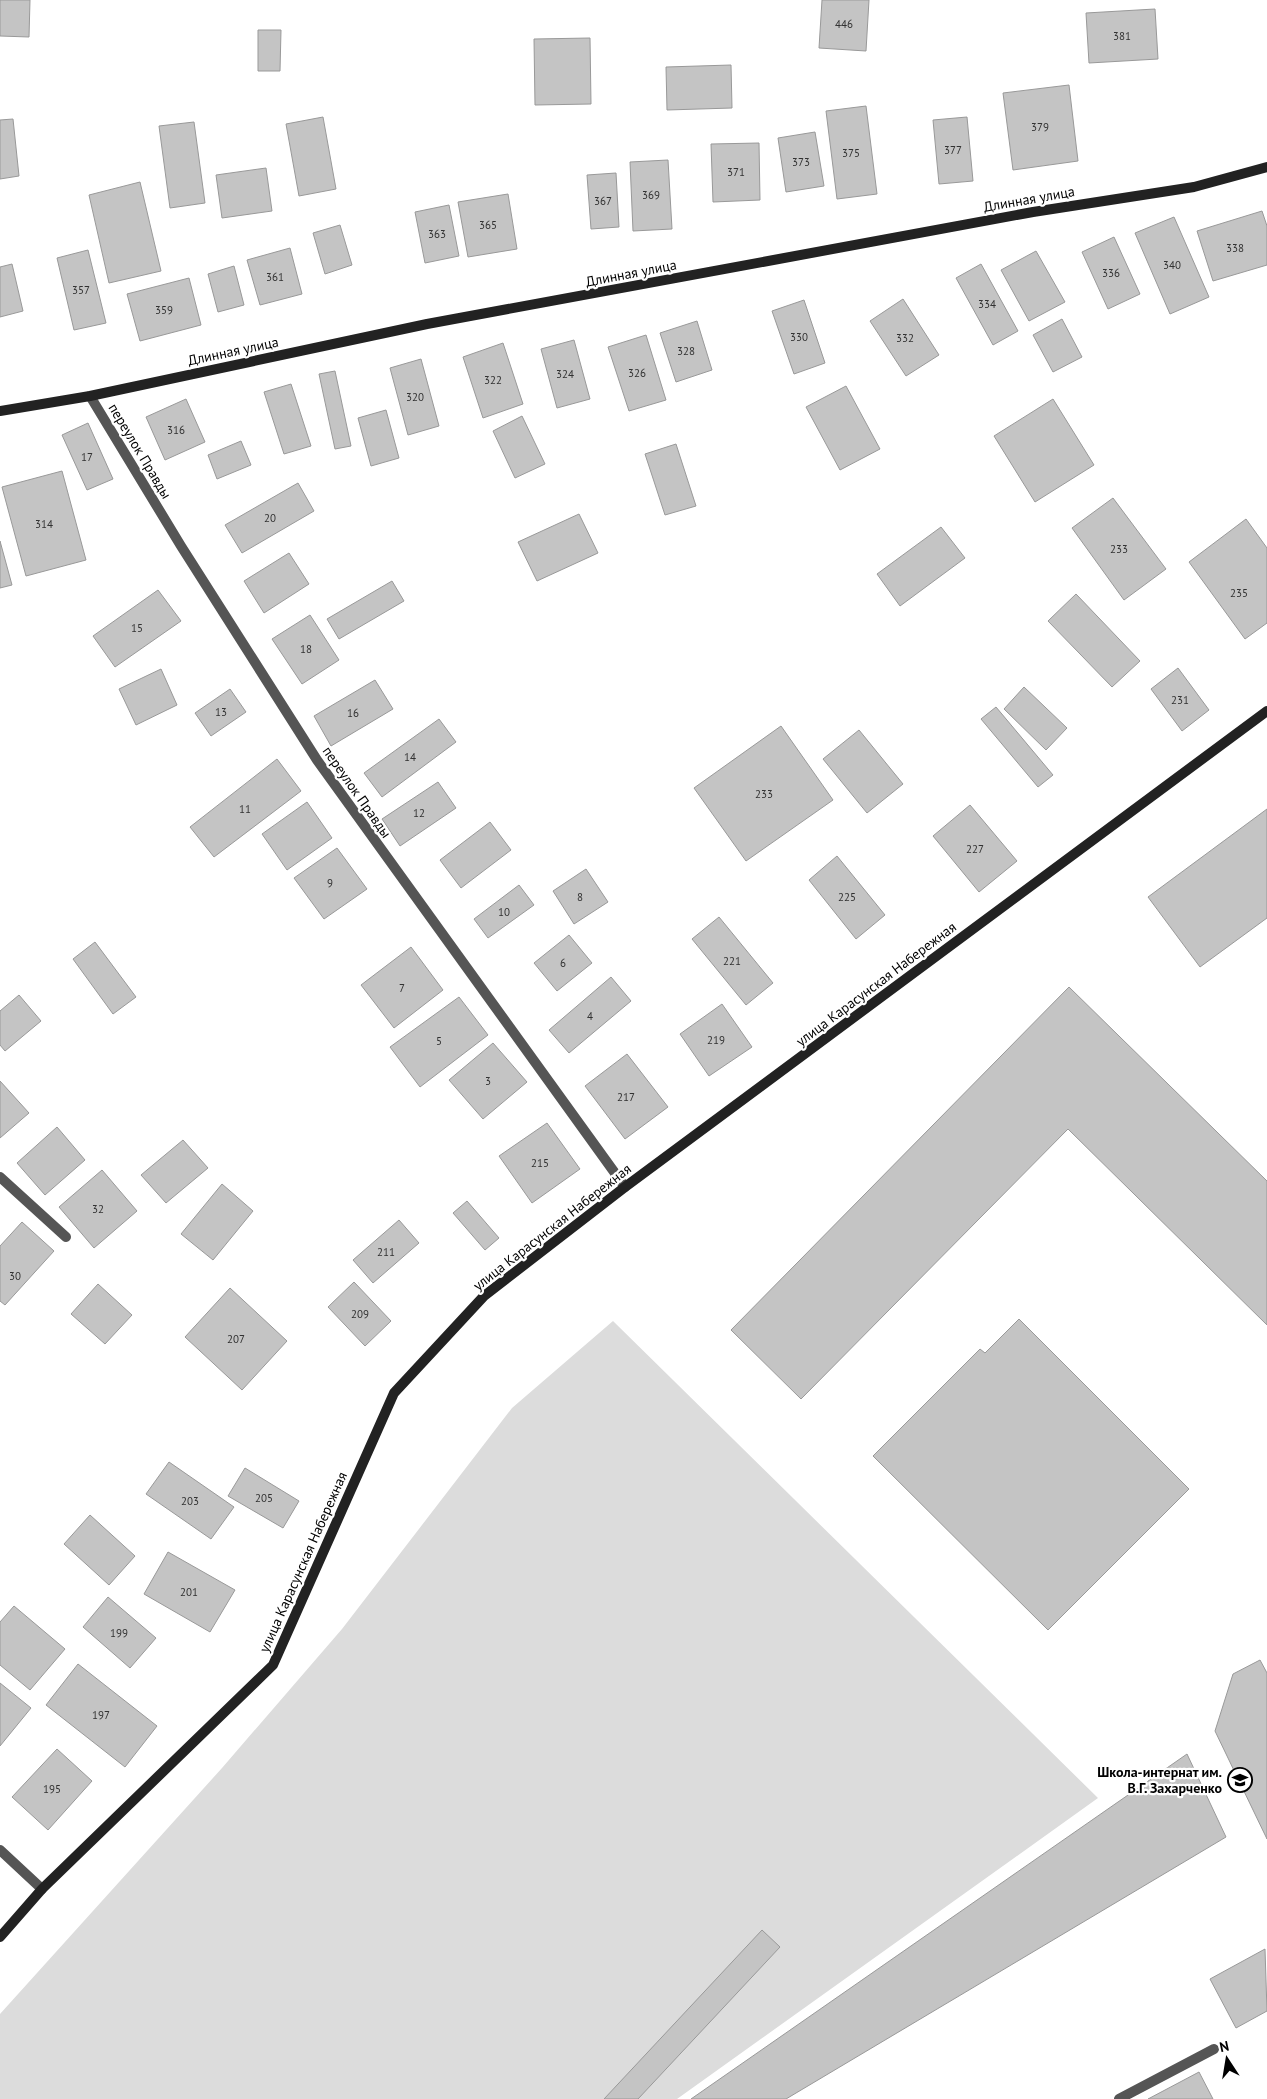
<svg xmlns="http://www.w3.org/2000/svg" width="1267" height="2099" viewBox="0 0 1267 2099" font-family="'PT Sans',sans-serif">
  <rect width="100%" height="100%" fill="#fff"/>
  <polygon fill="#dcdcdc" points="613,1321 1098,1798 677,2099 0,2099 0,2014 222,1768 342,1629 512,1408"/>
  <g fill="#c4c4c4" stroke="#999">
    <polygon points="0,0 30,0 29,37 0,36"/>
    <polygon points="822,0 869,0 866,51 819,48"/>
    <polygon points="1155,9 1158,59 1089,63 1086,13"/>
    <polygon points="258,30 281,30 280,71 258,71"/>
    <polygon points="590,38 591,104 535,105 534,39"/>
    <polygon points="731,65 732,108 667,110 666,67"/>
    <polygon points="1069,85 1078,161 1013,170 1003,93"/>
    <polygon points="866,106 877,194 837,199 826,111"/>
    <polygon points="323,117 336,189 299,196 286,124"/>
    <polygon points="967,117 973,181 939,184 933,120"/>
    <polygon points="13,119 19,176 0,179 0,120"/>
    <polygon points="194,122 205,203 170,208 159,126"/>
    <polygon points="815,132 824,186 786,192 778,138"/>
    <polygon points="759,143 760,200 713,202 711,144"/>
    <polygon points="668,160 672,229 633,231 630,162"/>
    <polygon points="266,168 272,211 222,218 216,175"/>
    <polygon points="616,173 619,227 591,229 587,175"/>
    <polygon points="140,182 161,271 109,283 89,195"/>
    <polygon points="508,194 517,249 468,257 458,202"/>
    <polygon points="449,205 459,256 425,263 415,212"/>
    <polygon points="1262,211 1267,226 1267,265 1213,281 1197,231"/>
    <polygon points="1174,217 1209,297 1170,314 1135,233"/>
    <polygon points="340,225 352,265 325,274 313,233"/>
    <polygon points="1114,237 1140,294 1108,309 1082,252"/>
    <polygon points="290,248 302,294 260,305 247,260"/>
    <polygon points="88,250 106,323 74,330 57,258"/>
    <polygon points="1036,251 1065,302 1029,321 1001,270"/>
    <polygon points="12,264 23,311 0,317 0,267"/>
    <polygon points="981,264 1018,331 993,345 956,278"/>
    <polygon points="234,266 244,305 218,312 208,274"/>
    <polygon points="189,278 201,325 140,341 127,294"/>
    <polygon points="903,299 939,355 906,376 870,321"/>
    <polygon points="804,300 825,363 794,374 772,311"/>
    <polygon points="1062,319 1082,357 1053,372 1033,335"/>
    <polygon points="697,321 712,370 676,382 660,333"/>
    <polygon points="646,335 666,400 629,411 608,347"/>
    <polygon points="574,340 590,399 557,408 541,349"/>
    <polygon points="503,343 523,404 483,418 463,357"/>
    <polygon points="421,359 439,426 408,435 390,368"/>
    <polygon points="335,371 351,446 335,449 319,374"/>
    <polygon points="291,384 311,446 284,454 264,392"/>
    <polygon points="846,386 880,449 840,470 806,407"/>
    <polygon points="186,399 205,442 165,460 146,417"/>
    <polygon points="1053,399 1094,465 1035,502 994,436"/>
    <polygon points="386,410 399,458 371,466 358,418"/>
    <polygon points="522,416 545,464 515,478 493,431"/>
    <polygon points="88,423 113,479 87,490 62,435"/>
    <polygon points="241,441 251,465 217,479 208,455"/>
    <polygon points="676,444 696,506 665,515 645,454"/>
    <polygon points="62,471 86,560 26,576 2,487"/>
    <polygon points="298,483 314,511 242,553 225,525"/>
    <polygon points="1113,498 1166,569 1124,600 1072,528"/>
    <polygon points="579,514 598,553 537,581 518,542"/>
    <polygon points="1246,519 1267,548 1267,623 1245,639 1189,562"/>
    <polygon points="941,527 965,558 900,606 877,574"/>
    <polygon points="0,541 12,585 0,588"/>
    <polygon points="289,553 309,584 264,613 244,581"/>
    <polygon points="392,581 404,601 339,639 327,619"/>
    <polygon points="158,590 181,621 115,667 93,636"/>
    <polygon points="1076,594 1140,661 1112,687 1048,621"/>
    <polygon points="310,615 339,660 302,684 272,639"/>
    <polygon points="1178,668 1209,710 1182,731 1151,689"/>
    <polygon points="161,669 177,705 136,725 119,689"/>
    <polygon points="375,680 393,709 331,746 314,716"/>
    <polygon points="1024,687 1067,728 1046,750 1004,709"/>
    <polygon points="230,689 246,712 211,736 195,713"/>
    <polygon points="996,707 1053,775 1038,787 981,719"/>
    <polygon points="439,719 456,742 382,797 364,773"/>
    <polygon points="781,726 833,800 746,861 694,788"/>
    <polygon points="859,730 903,784 867,813 823,759"/>
    <polygon points="277,759 301,791 214,857 190,827"/>
    <polygon points="438,782 456,808 400,846 382,819"/>
    <polygon points="307,802 332,838 287,870 262,834"/>
    <polygon points="970,805 1017,861 979,892 933,836"/>
    <polygon points="1267,809 1267,918 1200,967 1148,897"/>
    <polygon points="490,822 511,850 461,888 440,860"/>
    <polygon points="337,848 367,889 324,919 294,878"/>
    <polygon points="837,856 885,915 856,939 809,880"/>
    <polygon points="586,869 608,902 574,924 553,891"/>
    <polygon points="519,885 534,905 488,938 474,919"/>
    <polygon points="719,917 773,983 746,1005 692,939"/>
    <polygon points="569,935 592,963 557,991 534,963"/>
    <polygon points="95,942 136,997 113,1014 73,959"/>
    <polygon points="411,947 443,990 394,1028 361,985"/>
    <polygon points="611,977 631,1001 569,1053 549,1030"/>
    <polygon points="1069,987 1267,1181 1267,1325 1068,1129 801,1399 731,1330"/>
    <polygon points="19,995 41,1021 5,1051 0,1045 0,1011"/>
    <polygon points="459,997 488,1035 420,1087 390,1047"/>
    <polygon points="722,1004 752,1047 709,1076 680,1034"/>
    <polygon points="493,1043 527,1082 483,1119 449,1080"/>
    <polygon points="627,1054 668,1107 625,1139 585,1086"/>
    <polygon points="0,1081 29,1113 0,1138"/>
    <polygon points="547,1123 580,1169 532,1203 499,1156"/>
    <polygon points="57,1127 85,1160 45,1195 17,1163"/>
    <polygon points="183,1140 208,1168 166,1203 141,1175"/>
    <polygon points="102,1170 137,1211 94,1248 59,1207"/>
    <polygon points="222,1184 253,1211 213,1260 181,1234"/>
    <polygon points="467,1201 499,1238 485,1250 453,1213"/>
    <polygon points="399,1220 419,1243 373,1283 353,1260"/>
    <polygon points="22,1222 54,1251 5,1305 0,1301 0,1246"/>
    <polygon points="354,1282 391,1321 365,1346 328,1307"/>
    <polygon points="98,1284 132,1315 105,1344 71,1314"/>
    <polygon points="230,1288 287,1341 242,1390 185,1337"/>
    <polygon points="1019,1319 1189,1489 1048,1630 873,1456 980,1349 985,1353"/>
    <polygon points="169,1462 234,1507 211,1539 146,1494"/>
    <polygon points="245,1468 299,1501 283,1528 228,1496"/>
    <polygon points="90,1515 135,1556 109,1585 64,1544"/>
    <polygon points="168,1552 235,1590 210,1632 144,1594"/>
    <polygon points="108,1597 156,1638 130,1668 83,1627"/>
    <polygon points="14,1606 65,1649 30,1690 0,1665 0,1622"/>
    <polygon points="1260,1660 1267,1673 1267,1839 1215,1731 1233,1674"/>
    <polygon points="78,1664 157,1726 125,1767 46,1705"/>
    <polygon points="0,1683 31,1708 0,1746"/>
    <polygon points="57,1749 92,1781 48,1830 12,1797"/>
    <polygon points="1187,1754 1226,1837 786,2099 691,2099"/>
    <polygon points="762,1930 780,1947 638,2099 604,2099"/>
    <polygon points="1265,1949 1267,2011 1236,2028 1210,1979"/>
    <polygon points="1199,2072 1213,2099 1148,2099"/>
  </g>
  <g fill="none" stroke-linecap="round" stroke-linejoin="round">
    <g stroke="#555" stroke-width="10">
      <polyline points="0,1177 66,1237"/>
      <polyline points="1119,2099 1214,2049"/>
    </g>
    <g stroke="#555" stroke-width="10">
      <polyline points="90,396 181,546 317,760 625,1187"/>
      <polyline points="0,1850 42,1889"/>
    </g>
    <g stroke="#222" stroke-width="10">
      <polyline points="0,411 90,396 427,324 1033,212 1194,187 1267,167"/>
      <polyline points="0,1937 42,1889 273,1665 394,1393 484,1296 625,1187 1267,711"/>
    </g>
  </g>
  <defs>
    <symbol id="school-ring" viewBox="-11 -11 22 22"><circle r="9.5" fill="#fff" stroke="#000" stroke-width="1.5"/><path d="M0-5L7-2L0 1L-7-2ZM-4 1L0 2.5L4 1V4Q0 6-4 4Z" fill="#000"/></symbol>
  </defs>
  <g fill-rule="evenodd">
    <use href="#school-ring" x="1226" y="1766" width="28" height="28"/>
  </g>
  <g text-anchor="middle" stroke-width="4.5" stroke-linejoin="round" paint-order="stroke">
    <g font-size="11" fill="#313131">
      <text x="844" y="28">446</text>
      <text x="1122" y="40">381</text>
      <text x="1040" y="131">379</text>
      <text x="953" y="154">377</text>
      <text x="851" y="157">375</text>
      <text x="801" y="166">373</text>
      <text x="736" y="176">371</text>
      <text x="651" y="199">369</text>
      <text x="603" y="205">367</text>
      <text x="488" y="229">365</text>
      <text x="437" y="238">363</text>
      <text x="1235" y="252">338</text>
      <text x="1172" y="269">340</text>
      <text x="1111" y="277">336</text>
      <text x="275" y="281">361</text>
      <text x="81" y="294">357</text>
      <text x="987" y="308">334</text>
      <text x="164" y="314">359</text>
      <text x="799" y="341">330</text>
      <text x="905" y="342">332</text>
      <text x="686" y="355">328</text>
      <text x="637" y="377">326</text>
      <text x="565" y="378">324</text>
      <text x="493" y="384">322</text>
      <text x="415" y="401">320</text>
      <text x="176" y="434">316</text>
      <text x="87" y="461">17</text>
      <text x="270" y="522">20</text>
      <text x="44" y="528">314</text>
      <text x="1119" y="553">233</text>
      <text x="1239" y="597">235</text>
      <text x="137" y="632">15</text>
      <text x="306" y="653">18</text>
      <text x="1180" y="704">231</text>
      <text x="221" y="716">13</text>
      <text x="353" y="717">16</text>
      <text x="410" y="761">14</text>
      <text x="764" y="798">233</text>
      <text x="245" y="813">11</text>
      <text x="419" y="817">12</text>
      <text x="975" y="853">227</text>
      <text x="330" y="887">9</text>
      <text x="580" y="901">8</text>
      <text x="847" y="901">225</text>
      <text x="504" y="916">10</text>
      <text x="732" y="965">221</text>
      <text x="563" y="967">6</text>
      <text x="402" y="992">7</text>
      <text x="590" y="1020">4</text>
      <text x="716" y="1044">219</text>
      <text x="439" y="1045">5</text>
      <text x="488" y="1085">3</text>
      <text x="626" y="1101">217</text>
      <text x="540" y="1167">215</text>
      <text x="98" y="1213">32</text>
      <text x="386" y="1256">211</text>
      <text x="15" y="1280">30</text>
      <text x="360" y="1318">209</text>
      <text x="236" y="1343">207</text>
      <text x="264" y="1502">205</text>
      <text x="190" y="1505">203</text>
      <text x="189" y="1596">201</text>
      <text x="119" y="1637">199</text>
      <text x="101" y="1719">197</text>
      <text x="52" y="1793">195</text>
    </g>
    <g font-size="14" fill="#000" stroke="#fff">
      <text transform="translate(1029 199) rotate(-10)" y="5">Длинная улица</text>
      <text transform="translate(631 273) rotate(-11)" y="5">Длинная улица</text>
      <text transform="translate(233 351) rotate(-12)" y="5">Длинная улица</text>
      <text transform="translate(140 451) rotate(59)" y="5">переулок Правды</text>
      <text transform="translate(357 792) rotate(55)" y="5">переулок Правды</text>
      <text transform="translate(876 984) rotate(-37)" y="5">улица Карасунская Набережная</text>
      <text transform="translate(552 1227) rotate(-38)" y="5">улица Карасунская Набережная</text>
      <text transform="translate(303 1562) rotate(-66)" y="5">улица Карасунская Набережная</text>
    </g>
    <g font-size="14" font-weight="bold" fill="#000" stroke="#fff" text-anchor="end">
      <text x="1222" y="1777">Школа-интернат им.<tspan x="1222" dy="16">В.Г. Захарченко</tspan></text>
    </g>
  </g>
  <g transform="translate(1227 2059) rotate(348)" stroke="#ffffff" stroke-width="4" paint-order="stroke">
  <path d="M0-4L9 19L0 12L-9 19Z" fill="#000000"/>
  <text y="-8" font-size="14" font-weight="bold" text-anchor="middle" fill="#000000">N</text>
  </g>
</svg>
